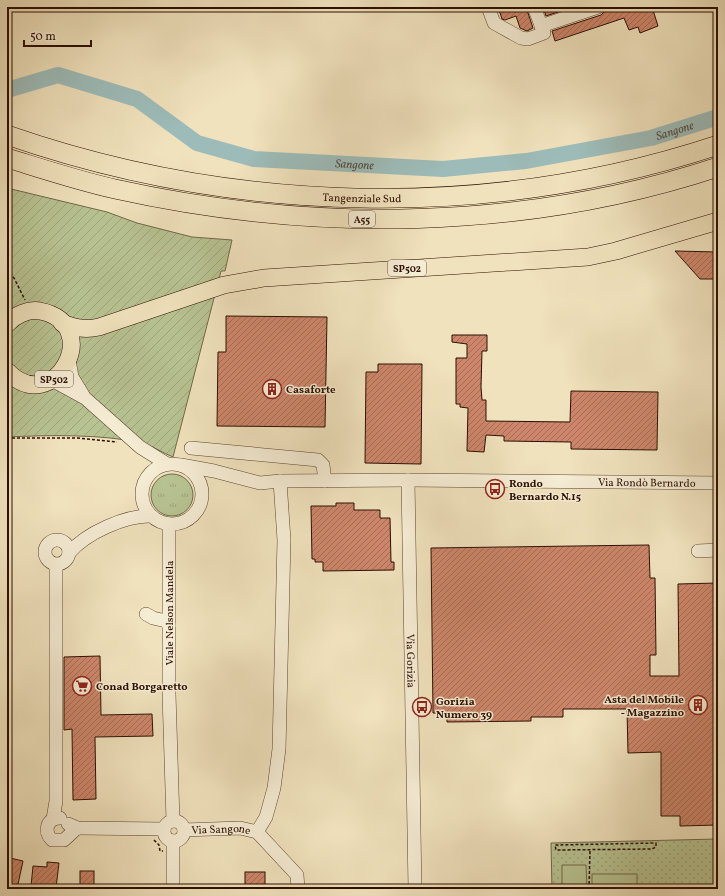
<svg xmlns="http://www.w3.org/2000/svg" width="725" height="896" viewBox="0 0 725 896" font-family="Vollkorn,serif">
  <defs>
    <pattern id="grass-tufts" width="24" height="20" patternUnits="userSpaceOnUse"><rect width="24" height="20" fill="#b8c392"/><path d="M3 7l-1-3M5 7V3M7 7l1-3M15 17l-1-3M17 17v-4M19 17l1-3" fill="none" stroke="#9ea67c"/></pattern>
    <pattern id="park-dots" width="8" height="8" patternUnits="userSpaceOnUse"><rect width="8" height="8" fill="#b8c392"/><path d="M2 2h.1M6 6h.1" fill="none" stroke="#9ea67c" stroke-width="1.8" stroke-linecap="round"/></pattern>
    <pattern id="garden-furrows" width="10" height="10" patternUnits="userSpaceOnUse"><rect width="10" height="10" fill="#b8c392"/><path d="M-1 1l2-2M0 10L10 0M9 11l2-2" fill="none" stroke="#9ea67c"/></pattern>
    <pattern id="building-hatch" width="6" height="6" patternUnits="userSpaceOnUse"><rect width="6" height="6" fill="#cd866b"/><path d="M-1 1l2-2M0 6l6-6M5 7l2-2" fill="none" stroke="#a76c56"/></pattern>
  </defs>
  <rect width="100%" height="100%" fill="#f0e2bd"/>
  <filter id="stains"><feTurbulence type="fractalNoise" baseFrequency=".005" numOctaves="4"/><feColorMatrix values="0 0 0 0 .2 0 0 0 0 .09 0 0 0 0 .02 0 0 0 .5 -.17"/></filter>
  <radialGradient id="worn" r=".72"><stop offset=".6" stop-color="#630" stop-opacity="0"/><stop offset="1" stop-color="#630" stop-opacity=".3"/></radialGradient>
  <circle fill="url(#grass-tufts)" stroke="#726849" cx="172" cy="495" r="21"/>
  <polygon fill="url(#park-dots)" stroke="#726849" points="718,839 718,889 552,889 551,843"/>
  <path fill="url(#garden-furrows)" stroke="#726849" d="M7,188L107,212L137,223L192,237L232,240L225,271H221L173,457C163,453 153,446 142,443C103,434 47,435 7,437Z"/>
  <g fill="#b8c392" stroke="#726849">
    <polygon points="562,865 586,865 587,889 562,889"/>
    <rect x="592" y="874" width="45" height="15"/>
  </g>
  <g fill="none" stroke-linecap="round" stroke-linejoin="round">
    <path stroke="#9dbcb9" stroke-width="16" id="s1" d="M7,90L58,75L137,99L197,143L254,159L443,169L526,161L651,138L718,117"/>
  </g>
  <g fill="url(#building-hatch)" stroke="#2c0e00">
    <polygon points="498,7 526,7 533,28 527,31 520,28 516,16 505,20 502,19"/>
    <polygon points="543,7 573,7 546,16"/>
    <polygon points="606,7 652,7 658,26 640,33 638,27 629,30 624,18 555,41 552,31 601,15 604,12"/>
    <polygon points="675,251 718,252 718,279 700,279"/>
    <polygon points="226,316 327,317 325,427 217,426 218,352 226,352"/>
    <polygon points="452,335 487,335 487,351 482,351 481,387 482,400 486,400 486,421 570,422 571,391 658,392 657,450 571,449 571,442 504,441 504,436 486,435 484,452 467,451 468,408 460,407 460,404 456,404 456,358 467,358 467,344 452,342"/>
    <polygon points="378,364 422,364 421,464 365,463 366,372 378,372"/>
    <polygon points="336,503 354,503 354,510 380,510 380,518 390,518 391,562 394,562 394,570 323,571 323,562 315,562 315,559 312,559 311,506 336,506"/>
    <polygon points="649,545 650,578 655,578 656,655 650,655 650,676 679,676 678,584 718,583 718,825 680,826 680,816 661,816 661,752 628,753 627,709 563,709 563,717 531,717 531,721 447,722 447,713 433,713 431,548"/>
    <polygon points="100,656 101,715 152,714 153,736 95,737 96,799 73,800 72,729 64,730 64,657"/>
    <polygon points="10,858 23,861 17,889 7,889 7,870"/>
    <polygon points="47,862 59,863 56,888 31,886 33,866 47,867"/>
    <rect x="80" y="871" width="14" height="18"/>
    <rect x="245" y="872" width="20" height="17"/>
  </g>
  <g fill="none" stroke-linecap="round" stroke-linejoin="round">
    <defs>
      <g id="minor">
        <polyline points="488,7 494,23 521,38 528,39 544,33 534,7"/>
        <polyline points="541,26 598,7"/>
        <polyline points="69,360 72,377 83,395"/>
        <polyline points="52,380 85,398 140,447 167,464"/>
        <polyline points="191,448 318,460 323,465 325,481"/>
        <circle cx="172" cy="494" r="30"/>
        <path id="s2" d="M181,465L214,471L260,483L280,481L408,480L718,483"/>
        <path id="s3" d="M408,480L415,889"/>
        <polyline points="169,524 169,694 173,821"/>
        <circle cx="57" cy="552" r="12"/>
        <polyline points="698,551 718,550"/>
        <path d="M69,553C86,533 126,515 151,516"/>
        <polyline points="146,614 153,618 166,621 169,625"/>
        <path d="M60,818C47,818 43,831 52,840H64L77,828"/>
        <polyline points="53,819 56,801 56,565"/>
        <circle cx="174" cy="831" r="10"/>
        <polyline points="68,824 77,828 164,829"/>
        <path id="s4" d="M184,830L240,828L257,832L297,875L298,889"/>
        <polyline points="257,832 266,817 274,788 279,749 284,540 280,481"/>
        <polyline points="173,841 173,889"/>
      </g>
      <g id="major">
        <path d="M62,323C75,328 85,330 99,327L224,285L264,278L588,257L616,251L718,221"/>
        <path d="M7,324C15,315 28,309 40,311C106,324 54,420 7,371"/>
      </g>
      <g id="highway">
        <path id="s5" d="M7,135C235,214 488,221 718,145"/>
        <path d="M7,158C43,169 79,181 115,189C313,233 524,231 718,167"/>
      </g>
    </defs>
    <use href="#minor" stroke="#5d432f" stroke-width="14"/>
    <use href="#major" stroke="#2c0e00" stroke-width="18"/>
    <use href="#highway" stroke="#2c0e00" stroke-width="20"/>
    <g stroke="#2c0e00" stroke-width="1.5" stroke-dasharray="3 2" stroke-linecap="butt">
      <polyline points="7,269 14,278 25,300"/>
      <polyline points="7,438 78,438 117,442"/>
      <polyline points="154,840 159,845 160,851 163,851"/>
      <polygon points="656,843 656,847 652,849 556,850 555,845"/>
      <polyline points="589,889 590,849"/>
    </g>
    <use href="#minor" stroke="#f5ecd4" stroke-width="13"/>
    <use href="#major" stroke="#f0e2bd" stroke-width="17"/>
    <use href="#highway" stroke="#f0e2bd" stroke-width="19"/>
  </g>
  <defs>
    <symbol id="building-ring" viewBox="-11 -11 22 22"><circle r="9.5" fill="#f5ecd4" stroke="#8f2418" stroke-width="1.5"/><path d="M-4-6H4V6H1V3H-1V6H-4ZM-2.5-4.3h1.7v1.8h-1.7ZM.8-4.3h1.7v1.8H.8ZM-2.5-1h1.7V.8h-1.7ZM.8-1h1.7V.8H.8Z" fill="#8f2418"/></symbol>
    <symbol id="bus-ring" viewBox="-11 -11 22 22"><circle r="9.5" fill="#f5ecd4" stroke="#8f2418" stroke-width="1.5"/><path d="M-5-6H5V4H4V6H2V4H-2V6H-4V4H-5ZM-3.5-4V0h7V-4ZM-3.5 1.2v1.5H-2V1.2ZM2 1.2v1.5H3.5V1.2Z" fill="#8f2418"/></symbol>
    <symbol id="supermarket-ring" viewBox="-11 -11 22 22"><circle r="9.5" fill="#f5ecd4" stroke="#8f2418" stroke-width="1.5"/><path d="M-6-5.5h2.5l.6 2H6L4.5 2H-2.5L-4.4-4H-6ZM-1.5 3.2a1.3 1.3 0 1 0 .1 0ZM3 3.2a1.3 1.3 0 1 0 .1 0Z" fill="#8f2418"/></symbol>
  </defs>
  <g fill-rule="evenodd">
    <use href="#building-ring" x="261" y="378" width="22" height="22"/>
    <use href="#bus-ring" x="484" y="478" width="22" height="22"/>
    <use href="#supermarket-ring" x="71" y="675" width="22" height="22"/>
    <use href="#building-ring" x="687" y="694" width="22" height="22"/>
    <use href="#bus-ring" x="411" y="696" width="22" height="22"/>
  </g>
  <g text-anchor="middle" stroke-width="3" stroke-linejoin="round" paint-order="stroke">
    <g fill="#f5ecd4" stroke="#685140" stroke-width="1">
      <rect x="349" y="211" width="26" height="16" rx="3"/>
      <rect x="388" y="260" width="38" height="16" rx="3"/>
      <rect x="35" y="371" width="38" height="16" rx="3"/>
    </g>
    <g font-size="10" font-weight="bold" fill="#2c0e00">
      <text x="362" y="223">A55</text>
      <text x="407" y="272">SP502</text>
      <text x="54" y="383">SP502</text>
    </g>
    <g font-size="11" fill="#2c0e00" stroke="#f5ecd4">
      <text dy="4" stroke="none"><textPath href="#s5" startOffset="362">Tangenziale Sud</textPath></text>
      <text dy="4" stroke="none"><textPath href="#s2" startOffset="468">Via Rondò Bernardo</textPath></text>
      <text transform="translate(169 613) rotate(-90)" y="4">Viale Nelson Mandela</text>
      <text dy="4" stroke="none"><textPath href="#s3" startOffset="181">Via Gorizia</textPath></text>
      <text dy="4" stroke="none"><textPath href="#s4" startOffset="37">Via Sangone</textPath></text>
    </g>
    <g font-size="11" font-weight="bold" fill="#2c0e00" stroke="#f5ecd4" text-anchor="start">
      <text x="286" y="393">Casaforte</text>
      <text x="509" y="487">Rondo<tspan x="509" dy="13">Bernardo N.15</tspan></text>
      <text x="96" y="690">Conad Borgaretto</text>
      <text x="684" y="703" text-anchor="end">Asta del Mobile<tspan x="684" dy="13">- Magazzino</tspan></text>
      <text x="436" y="705">Gorizia<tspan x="436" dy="13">Numero 39</tspan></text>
    </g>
    <g font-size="12" font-style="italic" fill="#544b41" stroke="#f5ecd4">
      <text dy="4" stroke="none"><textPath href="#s1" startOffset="694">Sangone</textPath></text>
      <text dy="4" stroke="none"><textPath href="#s1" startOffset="370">Sangone</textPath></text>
    </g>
  </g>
  <rect width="725" height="896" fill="none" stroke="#f0e2bd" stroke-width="24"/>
  <rect x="8" y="8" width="709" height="880" fill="none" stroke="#2c0e00" stroke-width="2"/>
  <rect x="12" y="12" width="701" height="872" fill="none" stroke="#2c0e00"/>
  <path d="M24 40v6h67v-6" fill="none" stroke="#2c0e00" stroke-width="2"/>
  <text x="30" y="40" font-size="12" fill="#2c0e00" stroke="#f5ecd4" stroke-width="3" paint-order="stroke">50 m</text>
  <rect width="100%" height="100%" filter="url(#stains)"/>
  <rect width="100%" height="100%" fill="url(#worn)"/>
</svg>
